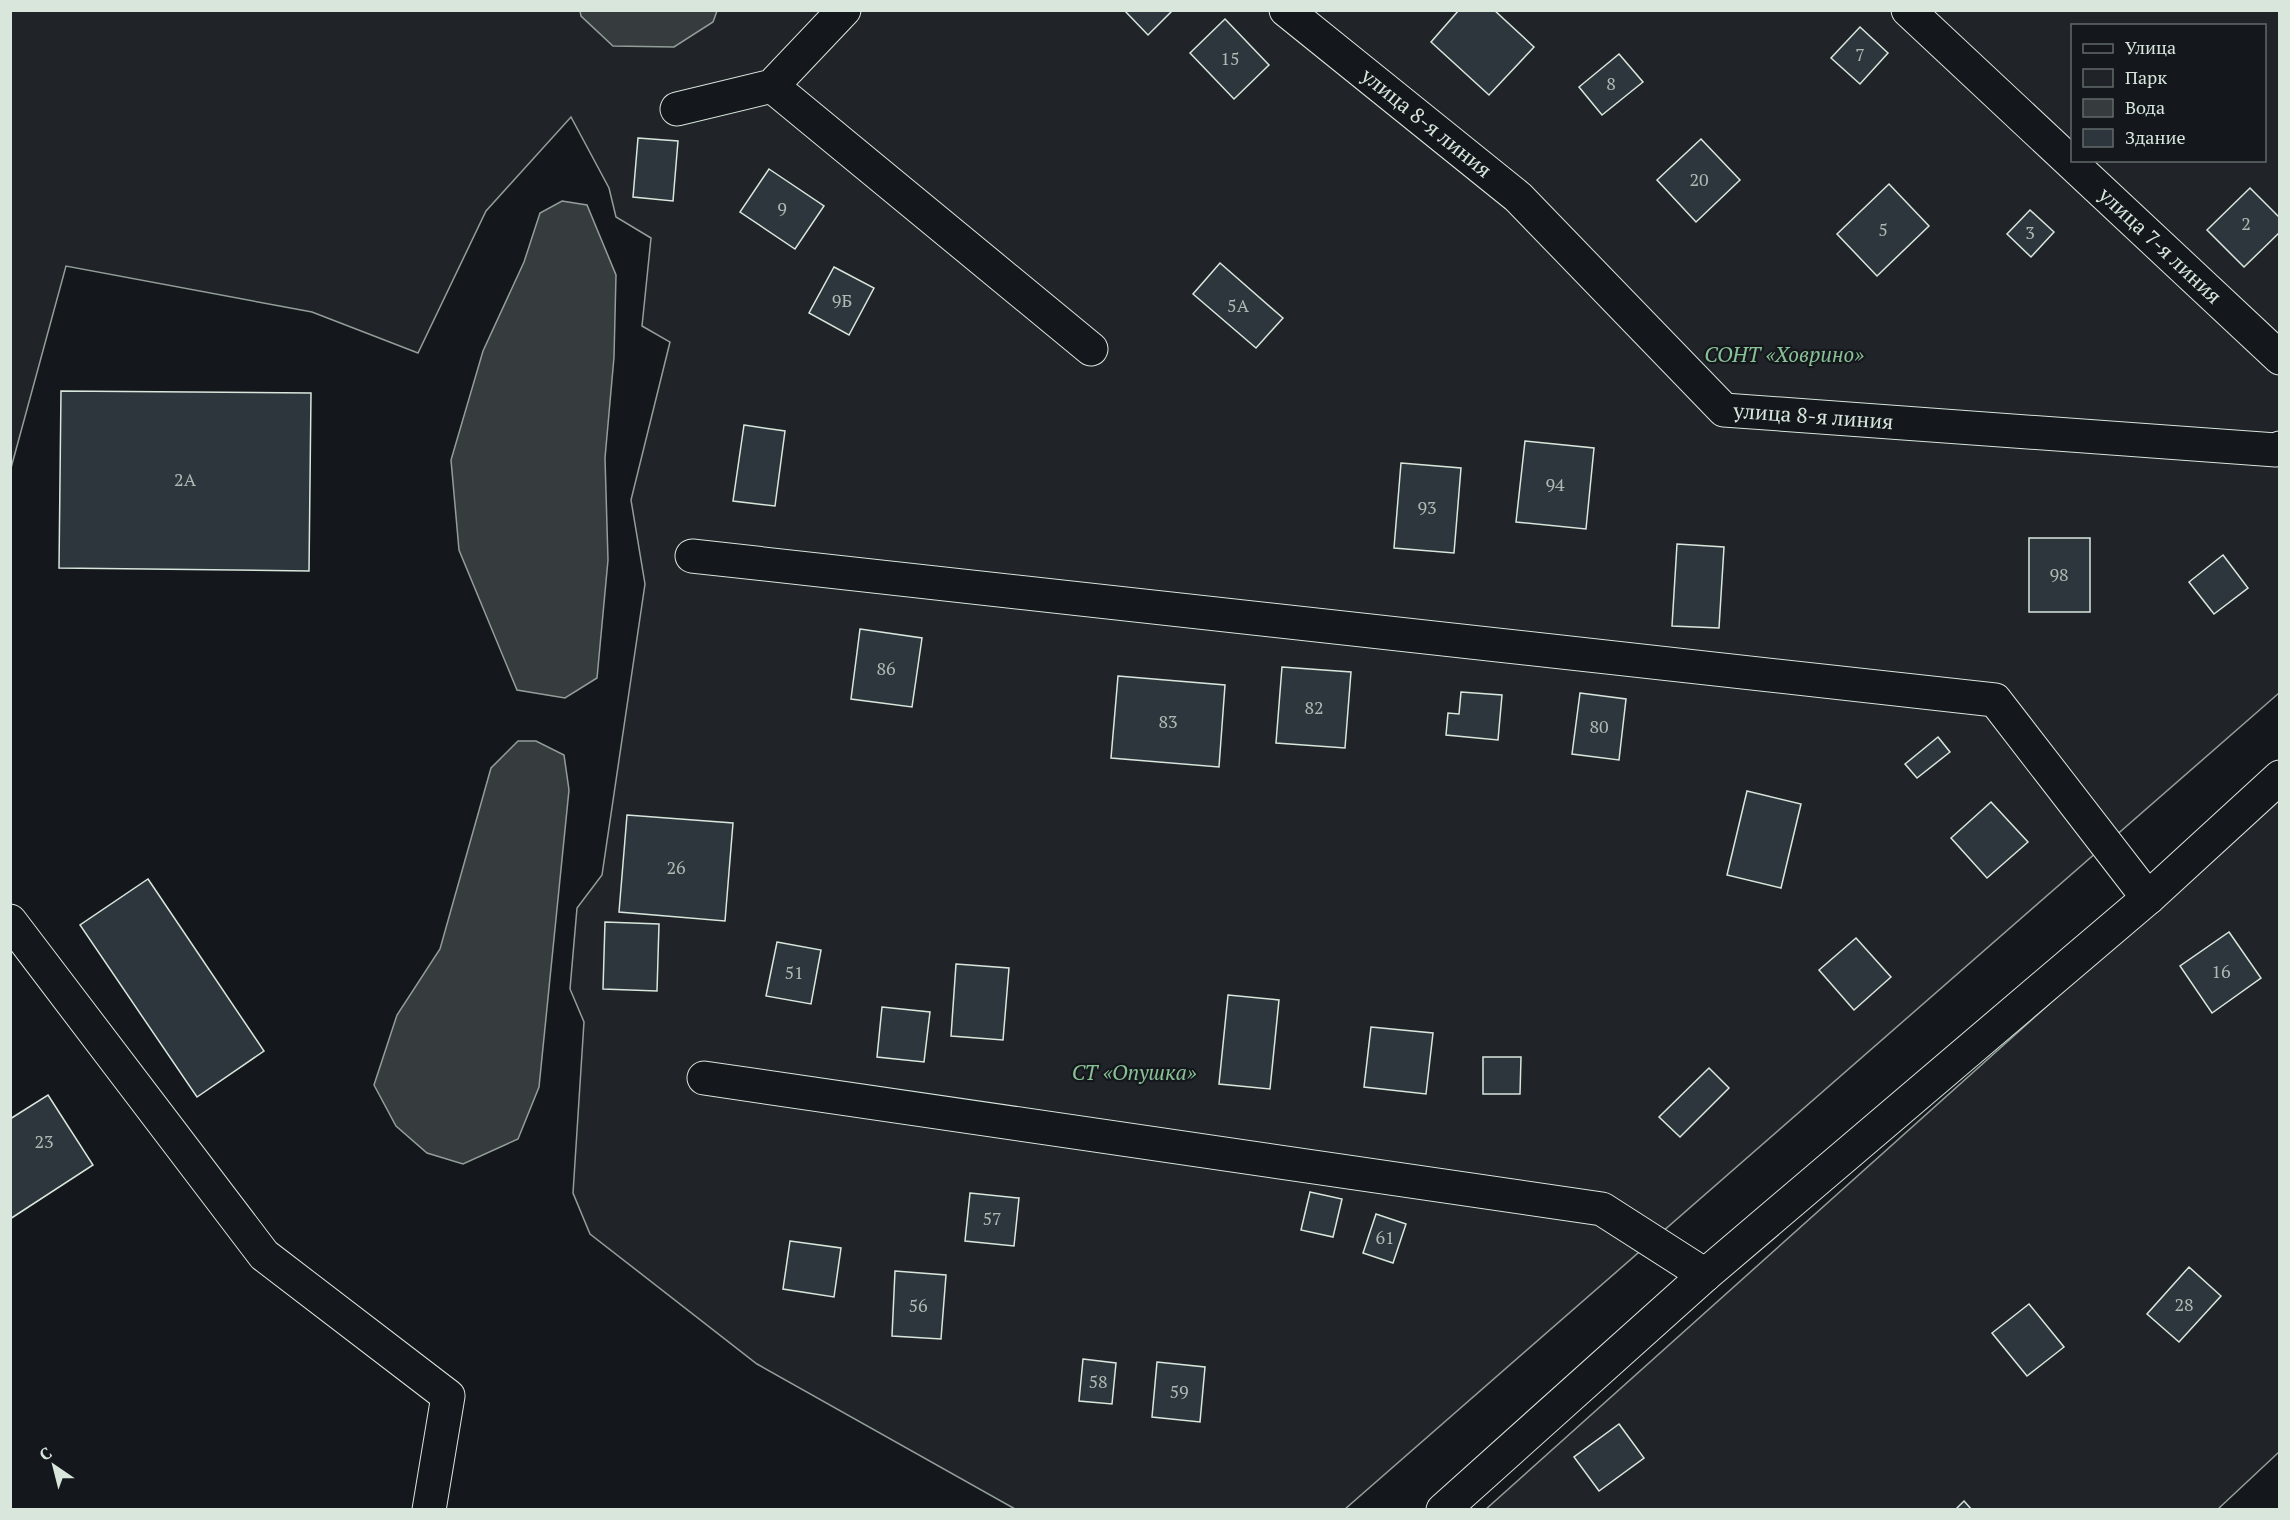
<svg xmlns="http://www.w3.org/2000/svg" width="2290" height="1520" viewBox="0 0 2290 1520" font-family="'PT Serif',serif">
  <rect width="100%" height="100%" fill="#14181c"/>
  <g fill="#202428" stroke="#939e99" stroke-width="1.5" fill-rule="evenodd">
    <path d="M11,11H2279V693L1345,1509H1015L757,1364L590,1234L573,1193L584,1022L570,989L577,908L602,875L645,584L631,500L670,342L642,326L651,238L616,217L609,188L571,117L486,211L418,353L312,312L66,266L11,468ZM2072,26H2264V160H2072Z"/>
    <polygon points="2279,798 2279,1452 2218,1509 1485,1510"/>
  </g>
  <g fill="#363b3e" stroke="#939e99" stroke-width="1.5">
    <polygon points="580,11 580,10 717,11 713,22 674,47 613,46 581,16"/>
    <polygon points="562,201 587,205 616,275 614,357 605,458 608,560 597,678 565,698 517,690 459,550 451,460 483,351 524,262 540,213"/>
    <polygon points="518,741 536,741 564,755 569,790 539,1087 518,1139 463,1164 427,1153 396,1126 374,1085 397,1015 440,949 491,768"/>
  </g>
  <g fill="#2c363c" stroke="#d8e6dc" stroke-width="1.5">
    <polygon points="1124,10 1173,10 1148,35"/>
    <polygon points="1459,10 1494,10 1534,47 1489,95 1431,42"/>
    <polygon points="1225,19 1269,65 1234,99 1190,53"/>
    <polygon points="1860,27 1888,53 1860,84 1831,58"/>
    <polygon points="1619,54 1643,82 1602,115 1579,87"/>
    <polygon points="638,138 678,141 673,201 633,197"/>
    <polygon points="1701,139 1740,180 1696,222 1657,180"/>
    <polygon points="769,169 824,206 795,249 740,212"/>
    <polygon points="1889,184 1929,226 1877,276 1837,234"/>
    <polygon points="2250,188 2280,218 2280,232 2244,267 2207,230"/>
    <polygon points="2030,210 2054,232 2031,257 2007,234"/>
    <polygon points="1220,263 1283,318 1256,348 1193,294"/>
    <polygon points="834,267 874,288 849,335 809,313"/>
    <polygon points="61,391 311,393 309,571 59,568"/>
    <polygon points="744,425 785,431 775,506 733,501"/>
    <polygon points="1525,441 1594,448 1586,529 1516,522"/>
    <polygon points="1401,463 1461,468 1454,553 1394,548"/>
    <rect x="2029" y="538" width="61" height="74"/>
    <polygon points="1677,544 1724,547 1719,628 1672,626"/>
    <polygon points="2223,555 2248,588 2214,614 2189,582"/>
    <polygon points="860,629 922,638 912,707 851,699"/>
    <polygon points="1282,667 1351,672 1345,748 1276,743"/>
    <polygon points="1118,676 1225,685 1219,767 1111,758"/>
    <polygon points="1461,692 1502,695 1498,740 1446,735 1448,713 1459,714"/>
    <polygon points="1580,693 1626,699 1619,760 1572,754"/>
    <polygon points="1938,737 1950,752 1917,778 1905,764"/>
    <polygon points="1747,791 1801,804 1781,888 1727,875"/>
    <polygon points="1991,802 2028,842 1987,878 1951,838"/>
    <polygon points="627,815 733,823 725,921 619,912"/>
    <polygon points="148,879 264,1051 197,1097 80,925"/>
    <polygon points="605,922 659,924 657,991 603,989"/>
    <polygon points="2229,932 2261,978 2212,1013 2180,966"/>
    <polygon points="1856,938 1891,977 1854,1010 1819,970"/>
    <polygon points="777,942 821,950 811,1004 766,996"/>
    <polygon points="956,964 1009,968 1003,1040 951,1036"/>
    <polygon points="1228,995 1279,1000 1270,1089 1219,1084"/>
    <polygon points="882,1007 930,1012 924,1062 877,1057"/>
    <polygon points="1371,1027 1433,1033 1426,1094 1364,1087"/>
    <polygon points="1483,1057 1521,1057 1520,1094 1483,1094"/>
    <polygon points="1709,1068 1729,1088 1680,1137 1659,1117"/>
    <polygon points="48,1095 93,1165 10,1219 10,1119"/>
    <polygon points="1310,1192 1342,1199 1333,1237 1301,1230"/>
    <polygon points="970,1193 1019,1198 1014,1246 965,1241"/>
    <polygon points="1376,1214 1406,1224 1393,1263 1363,1253"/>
    <polygon points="790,1241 841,1248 834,1297 783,1289"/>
    <polygon points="2189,1267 2221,1296 2179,1342 2147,1314"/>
    <polygon points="895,1271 946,1275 941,1339 892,1336"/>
    <polygon points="2029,1304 2064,1347 2027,1376 1992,1333"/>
    <polygon points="1083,1359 1116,1363 1112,1404 1079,1401"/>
    <polygon points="1157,1362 1205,1367 1200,1422 1152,1417"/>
    <polygon points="1619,1424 1644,1458 1599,1491 1574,1457"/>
    <polygon points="1964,1501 1972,1510 1955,1510"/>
  </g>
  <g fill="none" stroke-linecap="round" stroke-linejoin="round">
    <defs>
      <g id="minor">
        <path id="s1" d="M1286,10L1518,197L1724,410L2276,450L2280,448"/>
        <path id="s2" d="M1908,10L2280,358"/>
        <polyline points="772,86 1091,349"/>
        <polyline points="677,109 772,86 844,10"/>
        <polyline points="692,556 1995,700 2148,898"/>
        <polyline points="10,921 264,1255 448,1396 429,1510"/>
        <polyline points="704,1078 1602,1209 1705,1275"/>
        <polyline points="1443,1510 1705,1275 2148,898 2280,777"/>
      </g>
    </defs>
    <use href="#minor" stroke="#d8e6dc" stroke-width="35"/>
    <use href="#minor" stroke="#14181c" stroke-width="33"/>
  </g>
  <g text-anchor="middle" stroke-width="4.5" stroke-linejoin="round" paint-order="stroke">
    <g font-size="18" fill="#adbab4">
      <text x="1860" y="61">7</text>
      <text x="1230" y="65">15</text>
      <text x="1611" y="90">8</text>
      <text x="1699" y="186">20</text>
      <text x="782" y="215">9</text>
      <text x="2246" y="230">2</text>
      <text x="1883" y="236">5</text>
      <text x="2030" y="239">3</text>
      <text x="842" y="307">9Б</text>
      <text x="1238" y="312">5А</text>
      <text x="185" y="486">2А</text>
      <text x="1555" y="491">94</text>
      <text x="1427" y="514">93</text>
      <text x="2059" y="581">98</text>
      <text x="886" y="675">86</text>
      <text x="1314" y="714">82</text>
      <text x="1168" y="728">83</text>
      <text x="1599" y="733">80</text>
      <text x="676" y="874">26</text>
      <text x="2221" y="978">16</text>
      <text x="794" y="979">51</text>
      <text x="44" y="1148">23</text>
      <text x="992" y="1225">57</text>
      <text x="1385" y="1244">61</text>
      <text x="2184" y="1311">28</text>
      <text x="918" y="1312">56</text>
      <text x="1098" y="1388">58</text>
      <text x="1179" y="1398">59</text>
    </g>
    <g font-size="21" fill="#d8e6dc" stroke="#14181c">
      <text dy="7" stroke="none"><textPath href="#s1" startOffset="180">улица 8-я линия</textPath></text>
      <text dy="7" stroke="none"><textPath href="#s2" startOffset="345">улица 7-я линия</textPath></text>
      <text dy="7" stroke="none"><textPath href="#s1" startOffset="684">улица 8-я линия</textPath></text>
    </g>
    <g font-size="21" font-style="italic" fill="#8ac095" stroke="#14181c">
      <text x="1784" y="362">СОНТ «Ховрино»</text>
      <text x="1134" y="1080">СТ «Опушка»</text>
    </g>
  </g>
  <rect width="2290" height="1520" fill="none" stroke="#d8e6dc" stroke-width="24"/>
  <rect x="2071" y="24" width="195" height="138" fill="#14181c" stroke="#626a69" stroke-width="1.5"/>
  <rect x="2083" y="44" width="30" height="9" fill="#14181c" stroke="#626a69" stroke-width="1.5"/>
  <text x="2125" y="54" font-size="18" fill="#d8e6dc">Улица</text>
  <rect x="2083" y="69" width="30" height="18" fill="#202428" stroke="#626a69" stroke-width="1.5"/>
  <text x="2125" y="84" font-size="18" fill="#d8e6dc">Парк</text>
  <rect x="2083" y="99" width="30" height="18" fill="#363b3e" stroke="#626a69" stroke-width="1.5"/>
  <text x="2125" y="114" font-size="18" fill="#d8e6dc">Вода</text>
  <rect x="2083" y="129" width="30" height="18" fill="#2c363c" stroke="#626a69" stroke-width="1.5"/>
  <text x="2125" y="144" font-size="18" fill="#d8e6dc">Здание</text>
  <g transform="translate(54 1466) rotate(325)" stroke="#14181c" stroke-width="4.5" paint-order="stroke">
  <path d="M0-4.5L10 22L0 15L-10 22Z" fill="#d8e6dc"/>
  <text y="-9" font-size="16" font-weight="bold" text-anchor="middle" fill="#d8e6dc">С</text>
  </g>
</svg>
